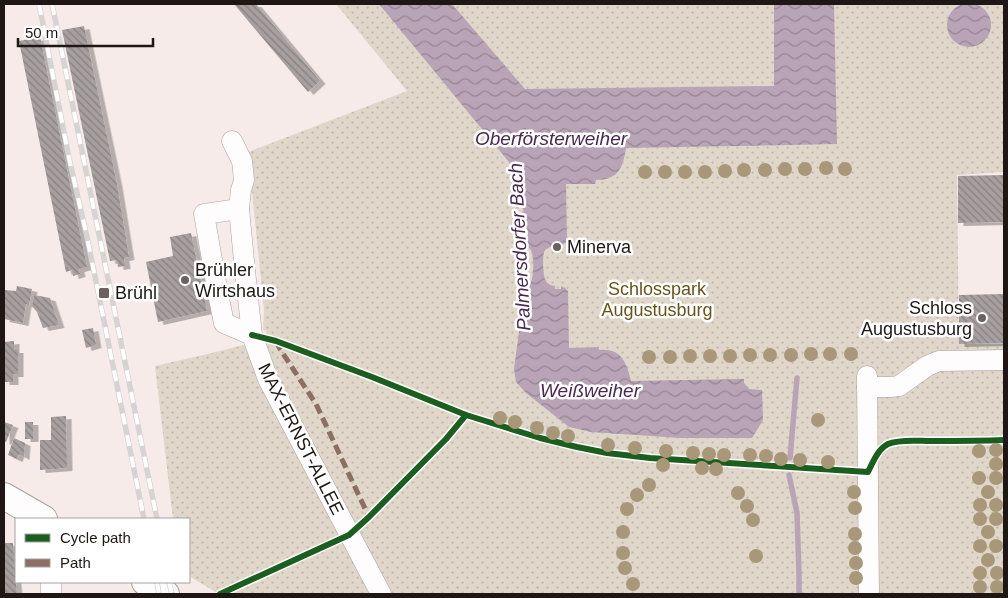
<svg xmlns="http://www.w3.org/2000/svg" width="1008" height="598" viewBox="0 0 1008 598" font-family="Arial,sans-serif">
  <defs>
    <pattern id="grass-dots" width="8" height="8" patternUnits="userSpaceOnUse" patternTransform="scale(1.25)"><rect width="8" height="8" fill="#e0d6ca"/><path d="M2 2h.1M6 6h.1" fill="none" stroke="#c0b7ad" stroke-width="1.8" stroke-linecap="round"/></pattern>
    <pattern id="water-waves" width="16" height="10" patternUnits="userSpaceOnUse" patternTransform="scale(1.25)"><rect width="16" height="10" fill="#b8a4b6"/><path d="M0 5q4-4 8 0t8 0" fill="none" stroke="#958593"/></pattern>
    <pattern id="building-back-hatch" width="6" height="6" patternUnits="userSpaceOnUse" patternTransform="scale(1.25)"><rect width="6" height="6" fill="#a79fa0"/><path d="M-1 5l2 2M0 0l6 6M5-1l2 2" fill="none" stroke="#878181"/></pattern>
    <filter id="shadow"><feDropShadow dx="5.5" dy="3" stdDeviation="0" flood-color="#0004"/></filter>
  </defs>
  <rect width="100%" height="100%" fill="#f7ebea"/>
  <polygon fill="url(#grass-dots)" points="336,4 1004,4 1004,172 957,175 959,344 1004,344 1004,594 219,594 189,576 189,519 173,519 155,366 212,353 267,339 266,331 263,330 264,310 248,152 407,91"/>
  <g fill="url(#water-waves)">
    <circle cx="969" cy="25" r="22"/>
    <path d="M379,4H452L525,89L774,86V4H834L837,144L626,148C623,168 618,180 596,180L595,184H566L567,239L566,243L560,245L559,243L554,244V246C550,247 546,248 544,252C543,256 543,260 543,264C544,274 543,285 555,286V289H561V286L565,288L568,291L569,348L599,347V350C621,347 627,363 631,381L744,379V383L749,389L762,390L763,420L752,438H680L591,432L569,427L526,393L516,382L514,369L525,287L529,286C534,280 534,261 532,253C531,249 530,249 527,246L528,234L519,190L509,162Z"/>
  </g>
  <g fill="none" stroke-linecap="round" stroke-linejoin="round">
    <g stroke="#b8a4b6" stroke-width="5.5">
      <polyline points="790,458 797,378"/>
      <polyline points="789,475 797,513 799,574 799,594"/>
    </g>
  </g>
  <g fill="url(#building-back-hatch)" filter="url(#shadow)">
    <polygon points="234,4 256,4 320,81 308,92"/>
    <polygon points="84,26 117,184 129,257 124,258 125,266 118,267 117,260 110,261 62,30"/>
    <polygon points="40,37 87,267 79,269 80,274 73,276 72,270 66,272 19,41"/>
    <polygon points="1004,175 1004,222 958,223 958,176"/>
    <polygon points="191,233 207,311 158,322 146,262 173,256 170,237"/>
    <polygon points="17,286 32,289 29,305 26,304 23,323 4,319 4,292 5,290 16,291"/>
    <polygon points="1004,294 1004,343 959,344 959,295"/>
    <polygon points="34,295 50,298 59,325 43,328 37,312 32,306"/>
    <polygon points="93,328 96,345 86,348 82,330"/>
    <polygon points="14,341 14,350 18,350 18,374 13,374 13,382 4,382 4,342"/>
    <polygon points="66,416 67,468 40,470 40,440 51,440 51,417"/>
    <polygon points="4,422 13,425 6,442 4,441"/>
    <rect x="25" y="422" width="8" height="17"/>
    <polygon points="14,438 25,443 24,457 19,454 17,459 8,455"/>
    <polygon points="4,543 13,543 17,594 4,594"/>
  </g>
  <g fill="none" stroke-linecap="round" stroke-linejoin="round">
    <defs>
      <g id="minor">
        <polyline points="232,141 242,161 243,170 244,180 241,190 239,209 245,271 252,335 268,379 381,594"/>
        <polyline points="239,209 204,214 218,294 224,323 252,335"/>
        <polyline points="867,376 869,594"/>
        <polyline points="867,387 891,387 899,386 927,366 939,361 1004,360"/>
        <polyline points="51,594 51,582"/>
      </g>
      <g id="major">
        <polyline points="4,496 44,519"/>
        <polyline points="145,582 166,594"/>
      </g>
    </defs>
    <use href="#minor" stroke="#aaa1a0" stroke-width="21"/>
    <use href="#major" stroke="#aaa1a0" stroke-width="28"/>
    <use href="#minor" stroke="#fefcfc" stroke-width="20"/>
    <use href="#major" stroke="#fefcfc" stroke-width="26"/>
    <defs>
      <g id="rail">
        <polyline points="39,4 69,158 87,237 144,519"/>
        <polyline points="52,4 157,519"/>
        <polyline points="157,582 159,594"/>
        <polyline points="169,582 172,594"/>
      </g>
    </defs>
    <use href="#rail" stroke="#d7d3d2" stroke-width="5.5"/>
    <use href="#rail" stroke="#fff" stroke-width="4" stroke-dasharray="11" stroke-linecap="butt"/>
    <polyline stroke="#8d6e63" stroke-width="5" stroke-dasharray="10 5" stroke-linecap="butt" points="276,341 280,349 316,404 369,517"/>
    <defs>
      <g id="cycleway">
        <path d="M252,335L276,341L372,377L466,415L540,438L577,447L607,453L650,458L868,472C873,462 878,449 888,444C899,439 918,441 930,441C955,441 980,441 1004,440"/>
        <polyline points="220,594 349,535 369,517 446,439 466,415"/>
      </g>
    </defs>
    <use href="#cycleway" stroke="#fff" stroke-width="9"/>
    <use href="#cycleway" stroke="#1b5e20" stroke-width="6"/>
  </g>
  <g fill="#a89879">
    <circle cx="826" cy="168" r="7"/>
    <circle cx="785" cy="169" r="7"/>
    <circle cx="805" cy="169" r="7"/>
    <circle cx="845" cy="169" r="7"/>
    <circle cx="744" cy="170" r="7"/>
    <circle cx="765" cy="170" r="7"/>
    <circle cx="725" cy="171" r="7"/>
    <circle cx="645" cy="172" r="7"/>
    <circle cx="665" cy="172" r="7"/>
    <circle cx="685" cy="172" r="7"/>
    <circle cx="705" cy="172" r="7"/>
    <circle cx="811" cy="354" r="7"/>
    <circle cx="830" cy="354" r="7"/>
    <circle cx="851" cy="354" r="7"/>
    <circle cx="750" cy="355" r="7"/>
    <circle cx="770" cy="355" r="7"/>
    <circle cx="791" cy="355" r="7"/>
    <circle cx="690" cy="356" r="7"/>
    <circle cx="710" cy="356" r="7"/>
    <circle cx="730" cy="356" r="7"/>
    <circle cx="649" cy="357" r="7"/>
    <circle cx="670" cy="357" r="7"/>
    <circle cx="500" cy="418" r="7"/>
    <circle cx="818" cy="420" r="7"/>
    <circle cx="515" cy="422" r="7"/>
    <circle cx="537" cy="428" r="7"/>
    <circle cx="553" cy="433" r="7"/>
    <circle cx="568" cy="436" r="7"/>
    <circle cx="608" cy="445" r="7"/>
    <circle cx="635" cy="448" r="7"/>
    <circle cx="996" cy="450" r="7"/>
    <circle cx="666" cy="451" r="7"/>
    <circle cx="979" cy="451" r="7"/>
    <circle cx="693" cy="453" r="7"/>
    <circle cx="709" cy="454" r="7"/>
    <circle cx="724" cy="455" r="7"/>
    <circle cx="750" cy="455" r="7"/>
    <circle cx="766" cy="456" r="7"/>
    <circle cx="781" cy="459" r="7"/>
    <circle cx="800" cy="460" r="7"/>
    <circle cx="828" cy="462" r="7"/>
    <circle cx="996" cy="464" r="7"/>
    <circle cx="663" cy="465" r="7"/>
    <circle cx="702" cy="468" r="7"/>
    <circle cx="716" cy="469" r="7"/>
    <circle cx="979" cy="478" r="7"/>
    <circle cx="996" cy="478" r="7"/>
    <circle cx="649" cy="485" r="7"/>
    <circle cx="854" cy="492" r="7"/>
    <circle cx="988" cy="492" r="7"/>
    <circle cx="738" cy="493" r="7"/>
    <circle cx="637" cy="495" r="7"/>
    <circle cx="980" cy="505" r="7"/>
    <circle cx="996" cy="505" r="7"/>
    <circle cx="747" cy="506" r="7"/>
    <circle cx="855" cy="508" r="7"/>
    <circle cx="627" cy="509" r="7"/>
    <circle cx="980" cy="519" r="7"/>
    <circle cx="996" cy="519" r="7"/>
    <circle cx="753" cy="520" r="7"/>
    <circle cx="623" cy="532" r="7"/>
    <circle cx="988" cy="532" r="7"/>
    <circle cx="855" cy="534" r="7"/>
    <circle cx="980" cy="546" r="7"/>
    <circle cx="996" cy="546" r="7"/>
    <circle cx="855" cy="548" r="7"/>
    <circle cx="623" cy="553" r="7"/>
    <circle cx="756" cy="556" r="7"/>
    <circle cx="988" cy="560" r="7"/>
    <circle cx="856" cy="563" r="7"/>
    <circle cx="625" cy="568" r="7"/>
    <circle cx="980" cy="573" r="7"/>
    <circle cx="997" cy="573" r="7"/>
    <circle cx="856" cy="578" r="7"/>
    <circle cx="633" cy="584" r="7"/>
    <circle cx="980" cy="587" r="7"/>
    <circle cx="997" cy="587" r="7"/>
  </g>
  <g fill="#6a6160" stroke="#fff" stroke-width="2">
    <circle cx="557" cy="247" r="5"/>
    <circle cx="185" cy="280" r="5"/>
    <rect x="98" y="287" width="12" height="12" rx="2.5"/>
    <circle cx="982" cy="318" r="5"/>
  </g>
  <g text-anchor="middle" stroke-width="5" stroke-linejoin="round" paint-order="stroke">
    <g font-size="18" fill="#1e1716" stroke="#fff" text-anchor="start">
      <text x="567" y="253">Minerva</text>
      <text x="195" y="276">Brühler<tspan x="195" dy="21">Wirtshaus</tspan></text>
      <text x="115" y="299">Brühl</text>
      <text x="972" y="314" text-anchor="end">Schloss<tspan x="972" dy="21">Augustusburg</tspan></text>
    </g>
    <g font-size="18" fill="#67541d" stroke="#fff">
      <text x="657" y="295">Schlosspark<tspan x="657" dy="21">Augustusburg</tspan></text>
    </g>
    <g font-size="18" fill="#1e1716" stroke="#fff">
      <text transform="translate(301 439) rotate(63)" y="6">MAX-ERNST-ALLEE</text>
    </g>
    <g font-size="19" font-style="italic" fill="#4a294f" stroke="#fff">
      <text x="551" y="145">Oberförsterweiher</text>
      <text transform="translate(519 247) rotate(-93)" y="7">Palmersdorfer Bach</text>
      <text x="590" y="397">Weißweiher</text>
    </g>
  </g>
  <rect width="1008" height="598" fill="none" stroke="#1e1716" stroke-width="10"/>
  <rect x="15" y="518" width="175" height="65" fill="#ffffff" stroke="#a5a2a2"/>
  <rect x="25" y="534" width="25" height="8" fill="#1b5e20" stroke="#a5a2a2"/>
  <text x="60" y="543" font-size="15" fill="#1e1716">Cycle path</text>
  <rect x="25" y="559" width="25" height="8" fill="#8d6e63" stroke="#a5a2a2"/>
  <text x="60" y="568" font-size="15" fill="#1e1716">Path</text>
  <path d="M18 38v8h135v-8" fill="none" stroke="#1e1716" stroke-width="2.5"/>
  <text x="25" y="38" font-size="15" fill="#1e1716" stroke="#ffffff" stroke-width="4" paint-order="stroke">50 m</text>
</svg>
